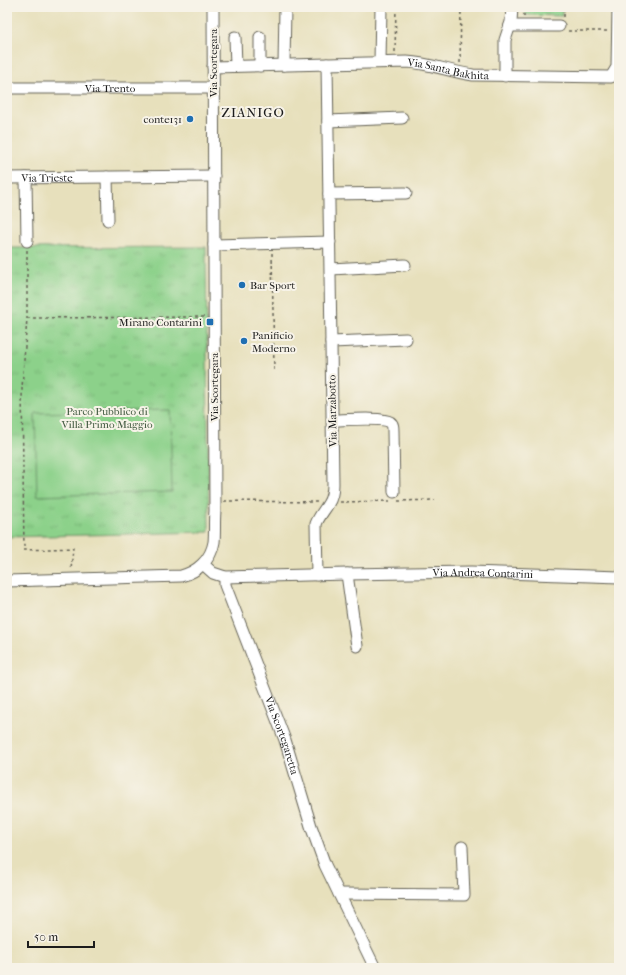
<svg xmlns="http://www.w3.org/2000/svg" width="626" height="975" viewBox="0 0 626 975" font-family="'IM FELL French Canon',serif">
  <defs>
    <pattern id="grass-tufts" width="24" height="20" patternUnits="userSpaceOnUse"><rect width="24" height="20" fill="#8cd18a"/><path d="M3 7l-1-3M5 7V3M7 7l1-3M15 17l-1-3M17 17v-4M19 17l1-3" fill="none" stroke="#78b376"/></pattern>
  </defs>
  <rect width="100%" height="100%" fill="#f7f3e8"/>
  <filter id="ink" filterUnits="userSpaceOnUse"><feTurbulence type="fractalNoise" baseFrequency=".025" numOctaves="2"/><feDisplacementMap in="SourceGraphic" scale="8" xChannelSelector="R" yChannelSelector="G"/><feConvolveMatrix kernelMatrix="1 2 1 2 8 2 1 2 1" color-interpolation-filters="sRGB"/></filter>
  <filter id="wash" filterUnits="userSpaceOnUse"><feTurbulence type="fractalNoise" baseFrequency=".012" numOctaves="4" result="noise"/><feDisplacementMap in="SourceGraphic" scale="16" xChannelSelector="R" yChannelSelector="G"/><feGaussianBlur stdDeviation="0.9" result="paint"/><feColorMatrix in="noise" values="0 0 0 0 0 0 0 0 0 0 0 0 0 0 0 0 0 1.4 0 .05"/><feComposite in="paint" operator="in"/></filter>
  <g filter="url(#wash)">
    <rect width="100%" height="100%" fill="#e7e0bc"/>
    <g fill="url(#grass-tufts)" stroke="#547653">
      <polygon points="526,7 562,7 562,16 525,15"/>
      <polygon points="206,247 209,532 7,537 7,248"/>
    </g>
    <polygon fill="#8cd18a" stroke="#547653" points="170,410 172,492 37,496 35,413"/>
  </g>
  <g filter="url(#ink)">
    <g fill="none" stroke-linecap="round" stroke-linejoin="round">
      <defs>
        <g id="minor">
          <polyline points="510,26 559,26"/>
          <polyline points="235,37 236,66"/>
          <polyline points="380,62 381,7"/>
          <polyline points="284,65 285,7"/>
          <polyline points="260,66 260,37"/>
          <path id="s1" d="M213,67L407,62C429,63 451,72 473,75L611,77L617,67L618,7"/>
          <polyline points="505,76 505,40 511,22 512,7"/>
          <path id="s2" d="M7,88H213"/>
          <polyline points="328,121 402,118"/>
          <polyline points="107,177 108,220"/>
          <path id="s3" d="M7,178L214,176"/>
          <polyline points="26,178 27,241"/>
          <polyline points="329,194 406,193"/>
          <polyline points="214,245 330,242"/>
          <polyline points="331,269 405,265"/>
          <polyline points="331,342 406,339"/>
          <path d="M333,420C343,420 383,417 390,422C393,424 393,427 393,431L394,492"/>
          <path id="s4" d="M203,564L213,573L225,577L347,574L471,572L619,577"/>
          <polyline points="347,574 357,646"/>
          <path d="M317,575L316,524C319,516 324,511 328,504C332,498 333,491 333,484L327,64"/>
          <path id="s5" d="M225,577V585L285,740L311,826L325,865L375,968"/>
          <path d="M7,581L181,576C197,572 211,560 214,542C215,532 214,521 215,511L213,7"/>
          <polyline points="339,894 464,895 462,847"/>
        </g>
      </defs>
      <use href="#minor" stroke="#636154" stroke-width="13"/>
      <g stroke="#636154" stroke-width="1.5" stroke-dasharray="3 3" stroke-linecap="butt">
        <polyline points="524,17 524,7"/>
        <polyline points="564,17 564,7"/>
        <polyline points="568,31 608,31"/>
        <polyline points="395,52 396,7"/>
        <polyline points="460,63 461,7"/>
        <polyline points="27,250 27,318 22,388 24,550 73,548 71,570"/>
        <polyline points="272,253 274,370"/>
        <polyline points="27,318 204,317"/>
        <polyline points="224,501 318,502"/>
        <polyline points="398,501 435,500"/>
        <polyline points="340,502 390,501"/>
      </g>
      <use href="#minor" stroke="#fff" stroke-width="11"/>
    </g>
  </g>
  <g fill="#1f6fb2" stroke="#f7f3e8" stroke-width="1.5">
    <circle cx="190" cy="119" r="4"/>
    <circle cx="242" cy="285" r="4"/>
    <rect x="206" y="318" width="8" height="8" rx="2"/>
    <circle cx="244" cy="341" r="4"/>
  </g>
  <g text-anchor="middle" stroke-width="4" stroke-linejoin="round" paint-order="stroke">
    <g font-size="11" fill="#1c1c1c" stroke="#f7f3e8">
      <text transform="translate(213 63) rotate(-90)" y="4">Via Scortegara</text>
      <text dy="4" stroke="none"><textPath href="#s1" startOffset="236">Via Santa Bakhita</textPath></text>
      <text dy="4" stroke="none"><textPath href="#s2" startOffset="103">Via Trento</textPath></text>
      <text dy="4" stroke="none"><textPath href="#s3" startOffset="40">Via Trieste</textPath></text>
      <text transform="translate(214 387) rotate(-90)" y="4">Via Scortegara</text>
      <text transform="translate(332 411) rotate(-91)" y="4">Via Marzabotto</text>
      <text dy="4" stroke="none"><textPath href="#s4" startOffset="284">Via Andrea Contarini</textPath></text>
      <text dy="4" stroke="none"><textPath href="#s5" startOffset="169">Via Scortegaretta</textPath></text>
    </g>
    <g font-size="11" fill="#1c1c1c" stroke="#f7f3e8" text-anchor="end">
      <text x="182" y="123">conte131</text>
      <text x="250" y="289" text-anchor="start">Bar Sport</text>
      <text x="202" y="326">Mirano Contarini</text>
      <text x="252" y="339" text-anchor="start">Panificio<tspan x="252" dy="13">Moderno</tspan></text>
    </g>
    <g font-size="11" fill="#435b42" stroke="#f7f3e8">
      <text x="107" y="415">Parco Pubblico di<tspan x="107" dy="13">Villa Primo Maggio</tspan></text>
    </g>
    <g font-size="13" letter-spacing="1" fill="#1c1c1c" stroke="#f7f3e8">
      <text x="253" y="117">ZIANIGO</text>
    </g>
  </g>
  <rect width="626" height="975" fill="none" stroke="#f7f3e8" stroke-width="24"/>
  <path d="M28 941v6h66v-6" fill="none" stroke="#1c1c1c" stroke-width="2"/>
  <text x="34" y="941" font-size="12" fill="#1c1c1c" stroke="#f7f3e8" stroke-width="3" paint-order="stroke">50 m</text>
</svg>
